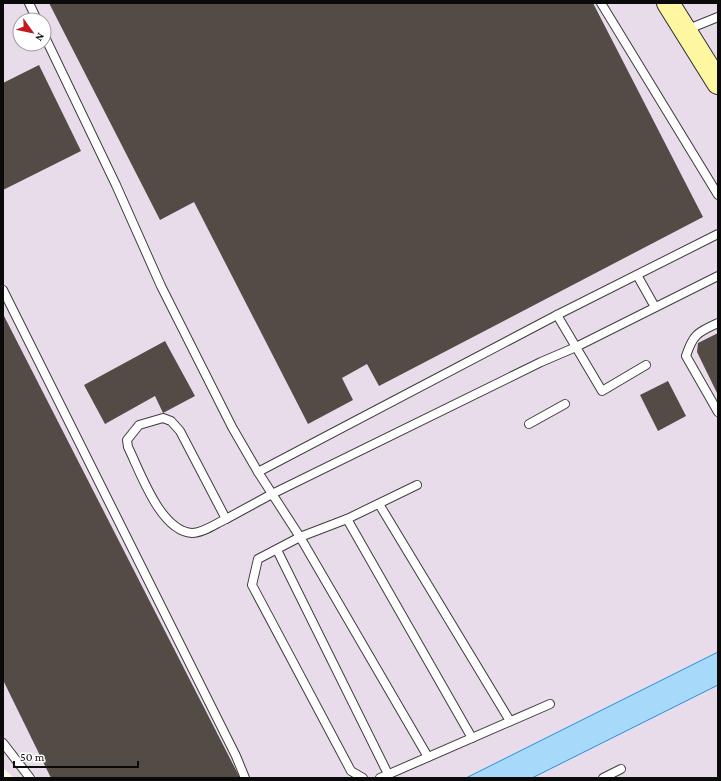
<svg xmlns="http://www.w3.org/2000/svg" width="721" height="781" viewBox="0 0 721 781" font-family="'Crimson Pro',serif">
  <rect width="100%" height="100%" fill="#fffae6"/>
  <path fill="#e9dcea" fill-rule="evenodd" d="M3,3H718V778H14L3,768ZM20,20H44V44H20Z"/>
  <polygon fill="#a7dafa" stroke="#298fd6" points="718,652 718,685 532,778 466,778"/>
  <g fill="#534b45">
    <polygon points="49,3 593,3 703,217 379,386 367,364 342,378 353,400 308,424 194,202 160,220"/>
    <polygon points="39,65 81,151 3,190 3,83"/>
    <polygon points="3,314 240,778 51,778 3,680"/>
    <polygon points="718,333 718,395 697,352 698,343"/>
    <polygon points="165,341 195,396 163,413 155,396 105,424 84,385"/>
    <polygon points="668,381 686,416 658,431 640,395"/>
  </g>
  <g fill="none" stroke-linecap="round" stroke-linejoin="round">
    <defs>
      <g id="lane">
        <polyline points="29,3 37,20"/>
        <polyline points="601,3 718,195"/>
        <polyline points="686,30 718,17"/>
        <polyline points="44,35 116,185 161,286 232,427 258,472 300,537 347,519 417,485"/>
        <polyline points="637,275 655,307"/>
        <polyline points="3,290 236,756 245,778"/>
        <polyline points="557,315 602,391 646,365"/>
        <path d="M718,323C698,332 693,334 686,356L718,412"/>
        <path d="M163,418L171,421L180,431L226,519C215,524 203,533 192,533C160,531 140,471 128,447L127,440L139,425Z"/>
        <polyline points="529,424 565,404"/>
        <polyline points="258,472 557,315 718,234"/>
        <polyline points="379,504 510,721"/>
        <polyline points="226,519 272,494 541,362 576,347 718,276"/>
        <polyline points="347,519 472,738"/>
        <polyline points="277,550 388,774"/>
        <polyline points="3,743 30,778"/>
        <polyline points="363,778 351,771 252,585 258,559 300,537 428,757"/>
        <polyline points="380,778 550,704"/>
        <polyline points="603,778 621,769"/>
      </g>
      <polyline id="secondary" points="668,3 718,83"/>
    </defs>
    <use href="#lane" stroke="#3d3d3d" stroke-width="10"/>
    <use href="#secondary" stroke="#2c2c2c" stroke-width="24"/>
    <use href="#lane" stroke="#fff" stroke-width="8"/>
    <use href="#secondary" stroke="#fff6a1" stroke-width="22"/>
  </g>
  <rect width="721" height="781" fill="none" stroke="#0a0a0a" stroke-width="8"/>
  <g transform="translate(32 32) rotate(123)"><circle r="19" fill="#ffffff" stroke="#9d9d9d"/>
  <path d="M0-3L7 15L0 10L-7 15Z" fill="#c21a20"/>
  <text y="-6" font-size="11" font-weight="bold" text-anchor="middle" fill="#0a0a0a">N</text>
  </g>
  <path d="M14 761v6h124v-6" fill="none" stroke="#0a0a0a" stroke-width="2"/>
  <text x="20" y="761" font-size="12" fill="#0a0a0a" stroke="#ffffff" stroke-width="3" paint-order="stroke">50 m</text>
</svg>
